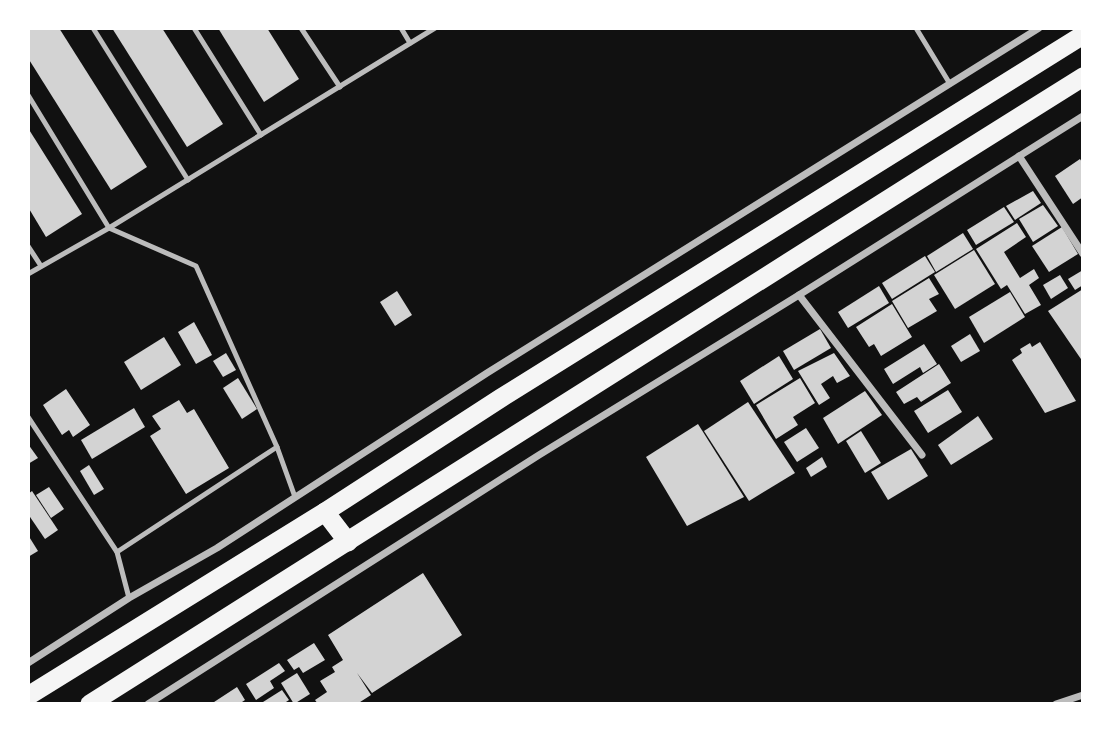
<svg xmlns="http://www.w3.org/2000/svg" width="1111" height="732" viewBox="0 0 1111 732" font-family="'Noto Serif',serif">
  <rect width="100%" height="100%" fill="#111"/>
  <g fill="#d3d3d3">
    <polygon points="28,28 59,28 147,167 111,190 28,58"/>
    <polygon points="112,28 162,28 223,124 187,147"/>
    <polygon points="218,28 267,28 299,79 264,102"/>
    <polygon points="28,128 82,214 46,237 28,207"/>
    <polygon points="1080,159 1083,164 1083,197 1073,204 1055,176"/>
    <polygon points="1033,191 1041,203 1015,220 1006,206"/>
    <polygon points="1043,205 1058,226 1033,242 1019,219"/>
    <polygon points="1004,207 1014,222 976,245 967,230"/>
    <polygon points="1017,223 1026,237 1004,252 1020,278 1034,269 1039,278 1029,285 1041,305 1025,314 1007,285 1001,289 976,249"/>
    <polygon points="1062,227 1078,254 1049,272 1032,246"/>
    <polygon points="963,233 973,249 936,272 927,256"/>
    <polygon points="974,250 995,284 955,309 934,275"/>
    <polygon points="925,256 935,272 892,299 882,283"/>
    <polygon points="1083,270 1083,285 1075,290 1068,279"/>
    <polygon points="1060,275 1068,288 1051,299 1043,285"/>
    <polygon points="929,278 939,294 929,299 937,311 908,328 892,301"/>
    <polygon points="879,286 889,303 848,328 838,312"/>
    <polygon points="1083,289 1083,362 1048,311"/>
    <polygon points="397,291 412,315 395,326 380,302"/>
    <polygon points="1010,292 1025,317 984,343 969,317"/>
    <polygon points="892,304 912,337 881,356 874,344 869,347 856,327"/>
    <polygon points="194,322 212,355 196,364 178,332"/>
    <polygon points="820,329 831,348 794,370 783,351"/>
    <polygon points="970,334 980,351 961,362 951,346"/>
    <polygon points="164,337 181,365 141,390 124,362"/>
    <polygon points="1040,342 1076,401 1045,413 1012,360 1022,353 1020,349 1030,343 1032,347"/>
    <polygon points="924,344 937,364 923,373 920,367 893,384 884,369"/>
    <polygon points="226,353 236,370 223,377 213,361"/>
    <polygon points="834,353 850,376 837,383 833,376 821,384 830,398 819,405 798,371"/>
    <polygon points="779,356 793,379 754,404 740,381"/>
    <polygon points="939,364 951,383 921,402 917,397 904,404 896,392"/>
    <polygon points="238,378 257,409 242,419 223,388"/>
    <polygon points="800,378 815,403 793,417 798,425 776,439 756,405"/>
    <polygon points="66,389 90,425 73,437 69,430 62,435 43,405"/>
    <polygon points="948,390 962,412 928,433 914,411"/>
    <polygon points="865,391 882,415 838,444 823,418"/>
    <polygon points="179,400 187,413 194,409 229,468 186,494 150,436 161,429 152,416"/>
    <polygon points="748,402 795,473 749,501 704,431"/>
    <polygon points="134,408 145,427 92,459 81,440"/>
    <polygon points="978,416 993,439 951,465 938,445"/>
    <polygon points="698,424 744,497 687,526 646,457"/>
    <polygon points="806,428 819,448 797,462 784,442"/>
    <polygon points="861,431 881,463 865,473 846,441"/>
    <polygon points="28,444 38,458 28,464"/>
    <polygon points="911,449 928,476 888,500 871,472"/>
    <polygon points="822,457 827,467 811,477 806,468"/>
    <polygon points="89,465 104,489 94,495 80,471"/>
    <polygon points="49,487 64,509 51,518 36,495"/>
    <polygon points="32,491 58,530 45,539 28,514 28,494"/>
    <polygon points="28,535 38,551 28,557"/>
    <polygon points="423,573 462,635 372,693 357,673 371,695 357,704 318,704 315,700 327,692 320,681 335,672 332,667 343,660 328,635"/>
    <polygon points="314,643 325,660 303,673 299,667 294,670 287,660"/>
    <polygon points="279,663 285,671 270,681 274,688 256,700 246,684"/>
    <polygon points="297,673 310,694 294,704 281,683"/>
    <polygon points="237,687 245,700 239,704 211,704"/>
    <polygon points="282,690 289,700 283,704 265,704 263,702"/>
  </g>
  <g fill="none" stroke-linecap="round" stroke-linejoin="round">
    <g stroke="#bcbcbc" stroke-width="5">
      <polyline points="93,28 188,180"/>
      <polyline points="194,28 261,135"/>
      <polyline points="301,28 340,87"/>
      <polyline points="401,28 410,43"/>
      <polyline points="916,28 950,84"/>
      <polyline points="28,95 109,228 196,266 277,447 295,497"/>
      <polyline points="28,246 41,266"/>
      <polyline points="28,274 109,228 435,28"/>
      <polyline points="28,417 117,552 129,598"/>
      <polyline points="117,552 277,447"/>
    </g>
    <g stroke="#bcbcbc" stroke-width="7">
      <polyline points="1019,156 1083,254"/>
      <polyline points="799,295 922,455"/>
      <polyline points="28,663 129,598 217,548 487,373 1039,28"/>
      <polyline points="148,704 539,455 799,295 1083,116"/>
      <polyline points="1056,704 1083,695"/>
    </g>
    <g stroke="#f5f5f5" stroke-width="19">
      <polyline points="325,512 348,542"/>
      <polyline points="28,696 325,512 501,398 1083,35"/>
      <path d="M90,704C423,497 751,284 1083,77"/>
    </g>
  </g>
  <rect width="1111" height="732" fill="none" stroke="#ffffff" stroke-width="60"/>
</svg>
